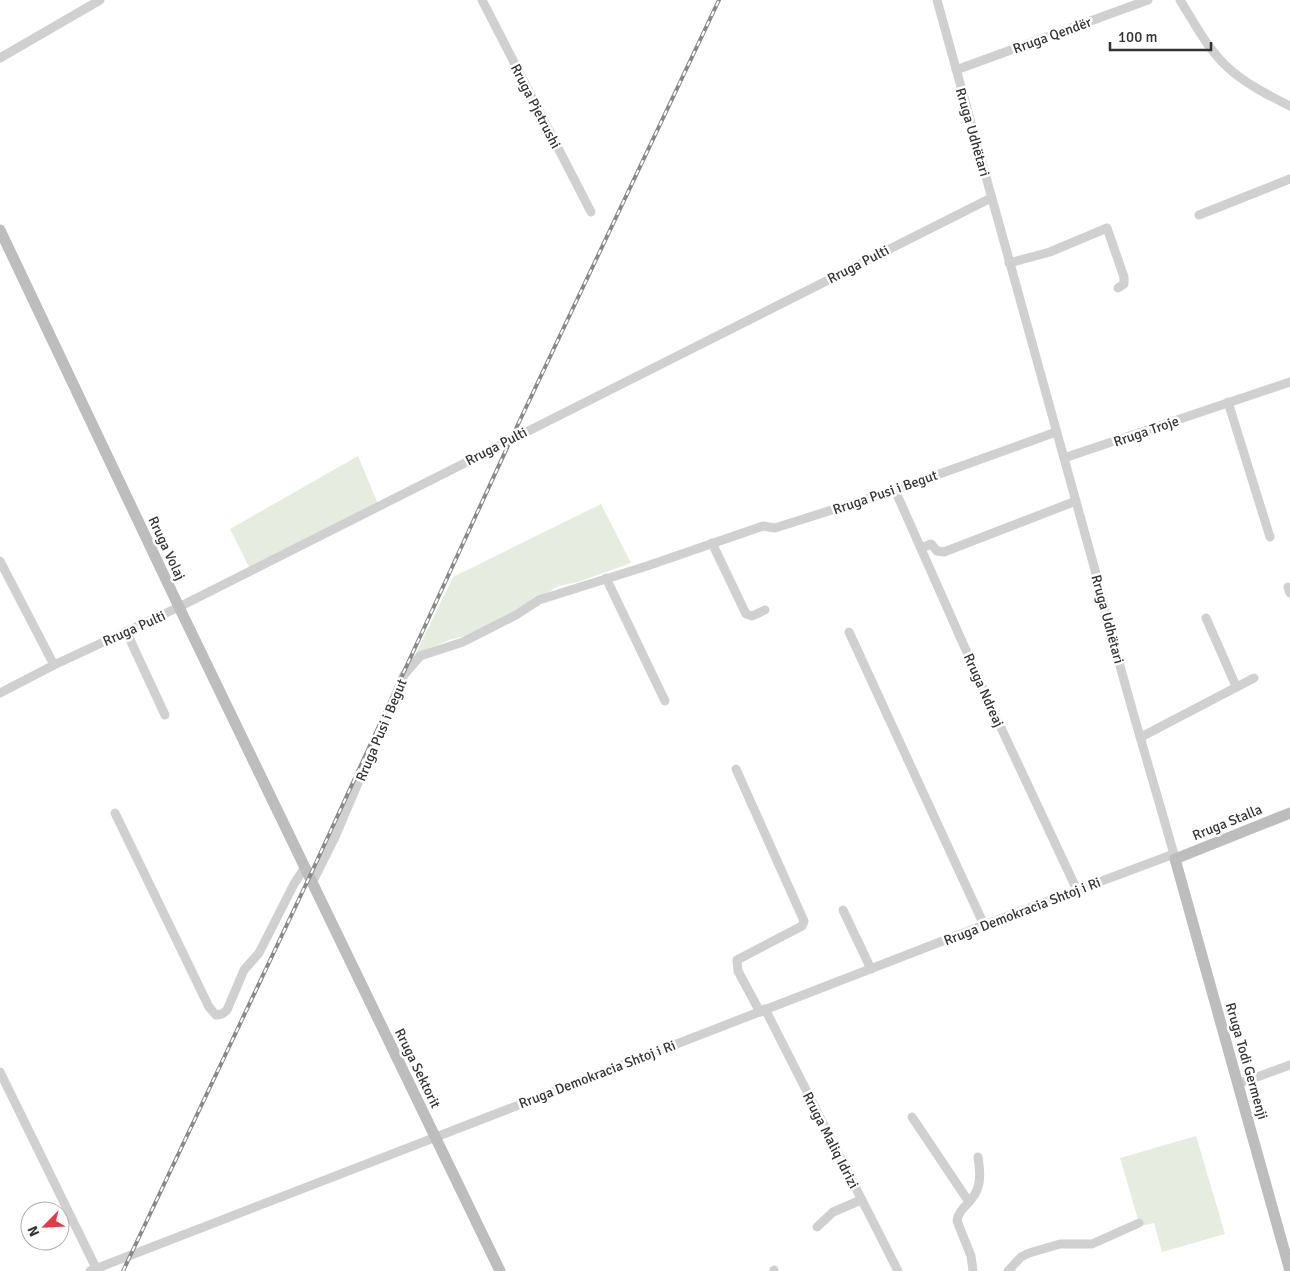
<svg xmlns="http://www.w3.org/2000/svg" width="1290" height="1271" viewBox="0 0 1290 1271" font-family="Signika,sans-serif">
  <rect width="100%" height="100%" fill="#fff"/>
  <g fill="#e6ecdf">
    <polygon points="358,456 378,504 250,569 230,529"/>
    <polygon points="601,504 631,563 578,582 558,586 525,608 465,636 449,640 415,655 453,577"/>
    <polygon points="1196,1136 1225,1234 1162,1252 1154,1223 1140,1226 1120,1158"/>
  </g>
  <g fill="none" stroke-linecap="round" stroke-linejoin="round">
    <g stroke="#d0d0d0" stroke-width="9">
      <polyline points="482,0 591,212"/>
      <path d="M937,0L1095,570C1118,667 1148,762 1175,858"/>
      <path d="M1180,0C1195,24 1210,54 1233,72C1250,86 1270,96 1290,106"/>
      <polyline points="0,58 100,0"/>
      <polyline points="956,70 1148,0"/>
      <polyline points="1199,215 1290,179"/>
      <polyline points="1009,263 1050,252 1107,228 1124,277 1124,284 1118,288"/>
      <polyline points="1228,402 1270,537"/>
      <polyline points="1064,458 1290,382"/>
      <polyline points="895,490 988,700 1077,890"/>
      <polyline points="712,543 746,614 752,616 765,610"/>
      <polyline points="921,548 931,544 937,551 944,552 1076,501"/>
      <polyline points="0,561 54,665"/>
      <polyline points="606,578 665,701"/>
      <polyline points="1288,587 1290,593"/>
      <polyline points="1206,618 1236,686"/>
      <polyline points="126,631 165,715"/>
      <polyline points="849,632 984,925"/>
      <polyline points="0,693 54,665 179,607 991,198"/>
      <polyline points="1141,737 1254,678"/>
      <polyline points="736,769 804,921 802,926 737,960 738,971 760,1012"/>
      <polyline points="115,813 209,1007 216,1015 222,1014 227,1010 244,970 259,953 294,884 305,867"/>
      <polyline points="312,883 335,837 404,675 420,656 463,642 516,615 539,600 647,566 763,526 775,528 895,490 1056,432"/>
      <polyline points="843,910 871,969"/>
      <polyline points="765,1009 898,1271"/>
      <polyline points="0,1072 96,1268"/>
      <polyline points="1238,1084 1290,1065"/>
      <polyline points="912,1117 969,1202"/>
      <polyline points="817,1227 833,1212 861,1200"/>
      <polyline points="774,1270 774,1271"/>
      <polyline points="90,1271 984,925 1174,854"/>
      <path d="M973,1271L971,1256L957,1221C959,1209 967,1206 973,1197C982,1185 980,1171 978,1157"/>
      <polyline points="1008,1271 1021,1257 1029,1253 1060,1244 1092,1244 1139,1223"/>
    </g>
    <g stroke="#bdbdbd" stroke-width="11">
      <polyline points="0,230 179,607 500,1271"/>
      <polyline points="1290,1271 1175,859 1290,813"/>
    </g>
    <defs>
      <polyline id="rail" points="123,1271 309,878 512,437 719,0"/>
    </defs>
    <use href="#rail" stroke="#888" stroke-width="4"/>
    <use href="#rail" stroke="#fff" stroke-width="2" stroke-dasharray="5.5" stroke-linecap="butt"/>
  </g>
  <g text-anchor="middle" stroke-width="5" stroke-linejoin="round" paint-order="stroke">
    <g font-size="14" fill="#333" stroke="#fff">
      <text transform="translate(1052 35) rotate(-20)" y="5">Rruga Qendër</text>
      <text transform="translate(536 106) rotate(63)" y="5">Rruga Pjetrushi</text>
      <text transform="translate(973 132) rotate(74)" y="5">Rruga Udhëtari</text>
      <text transform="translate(858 264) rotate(-27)" y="5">Rruga Pulti</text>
      <text transform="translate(1146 431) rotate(-19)" y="5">Rruga Troje</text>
      <text transform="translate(496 446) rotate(-27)" y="5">Rruga Pulti</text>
      <text transform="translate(885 492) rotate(-19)" y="5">Rruga Pusi i Begut</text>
      <text transform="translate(167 548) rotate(65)" y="5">Rruga Volaj</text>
      <text transform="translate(1108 619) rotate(75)" y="5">Rruga Udhëtari</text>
      <text transform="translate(134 628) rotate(-24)" y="5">Rruga Pulti</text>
      <text transform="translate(984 690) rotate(66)" y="5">Rruga Ndreaj</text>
      <text transform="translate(381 730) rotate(-67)" y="5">Rruga Pusi i Begut</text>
      <text transform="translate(1227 822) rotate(-22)" y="5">Rruga Stalla</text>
      <text transform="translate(1022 911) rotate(-21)" y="5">Rruga Demokracia Shtoj i Ri</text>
      <text transform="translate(1247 1061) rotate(74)" y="5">Rruga Todi Germenji</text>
      <text transform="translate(418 1068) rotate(64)" y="5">Rruga Sektorit</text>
      <text transform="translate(597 1074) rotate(-21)" y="5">Rruga Demokracia Shtoj i Ri</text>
      <text transform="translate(831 1140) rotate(63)" y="5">Rruga Maliq Idrizi</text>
    </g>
  </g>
  <g transform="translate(45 1226) rotate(246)"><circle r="24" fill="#ffffff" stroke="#adadad"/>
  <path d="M0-4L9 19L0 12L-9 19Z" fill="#e63946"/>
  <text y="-8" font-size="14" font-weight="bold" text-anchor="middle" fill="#333333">N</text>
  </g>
  <path d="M1110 42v8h101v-8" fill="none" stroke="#333333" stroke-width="2.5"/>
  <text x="1118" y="42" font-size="15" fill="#333333" stroke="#ffffff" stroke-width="4" paint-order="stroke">100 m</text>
</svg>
